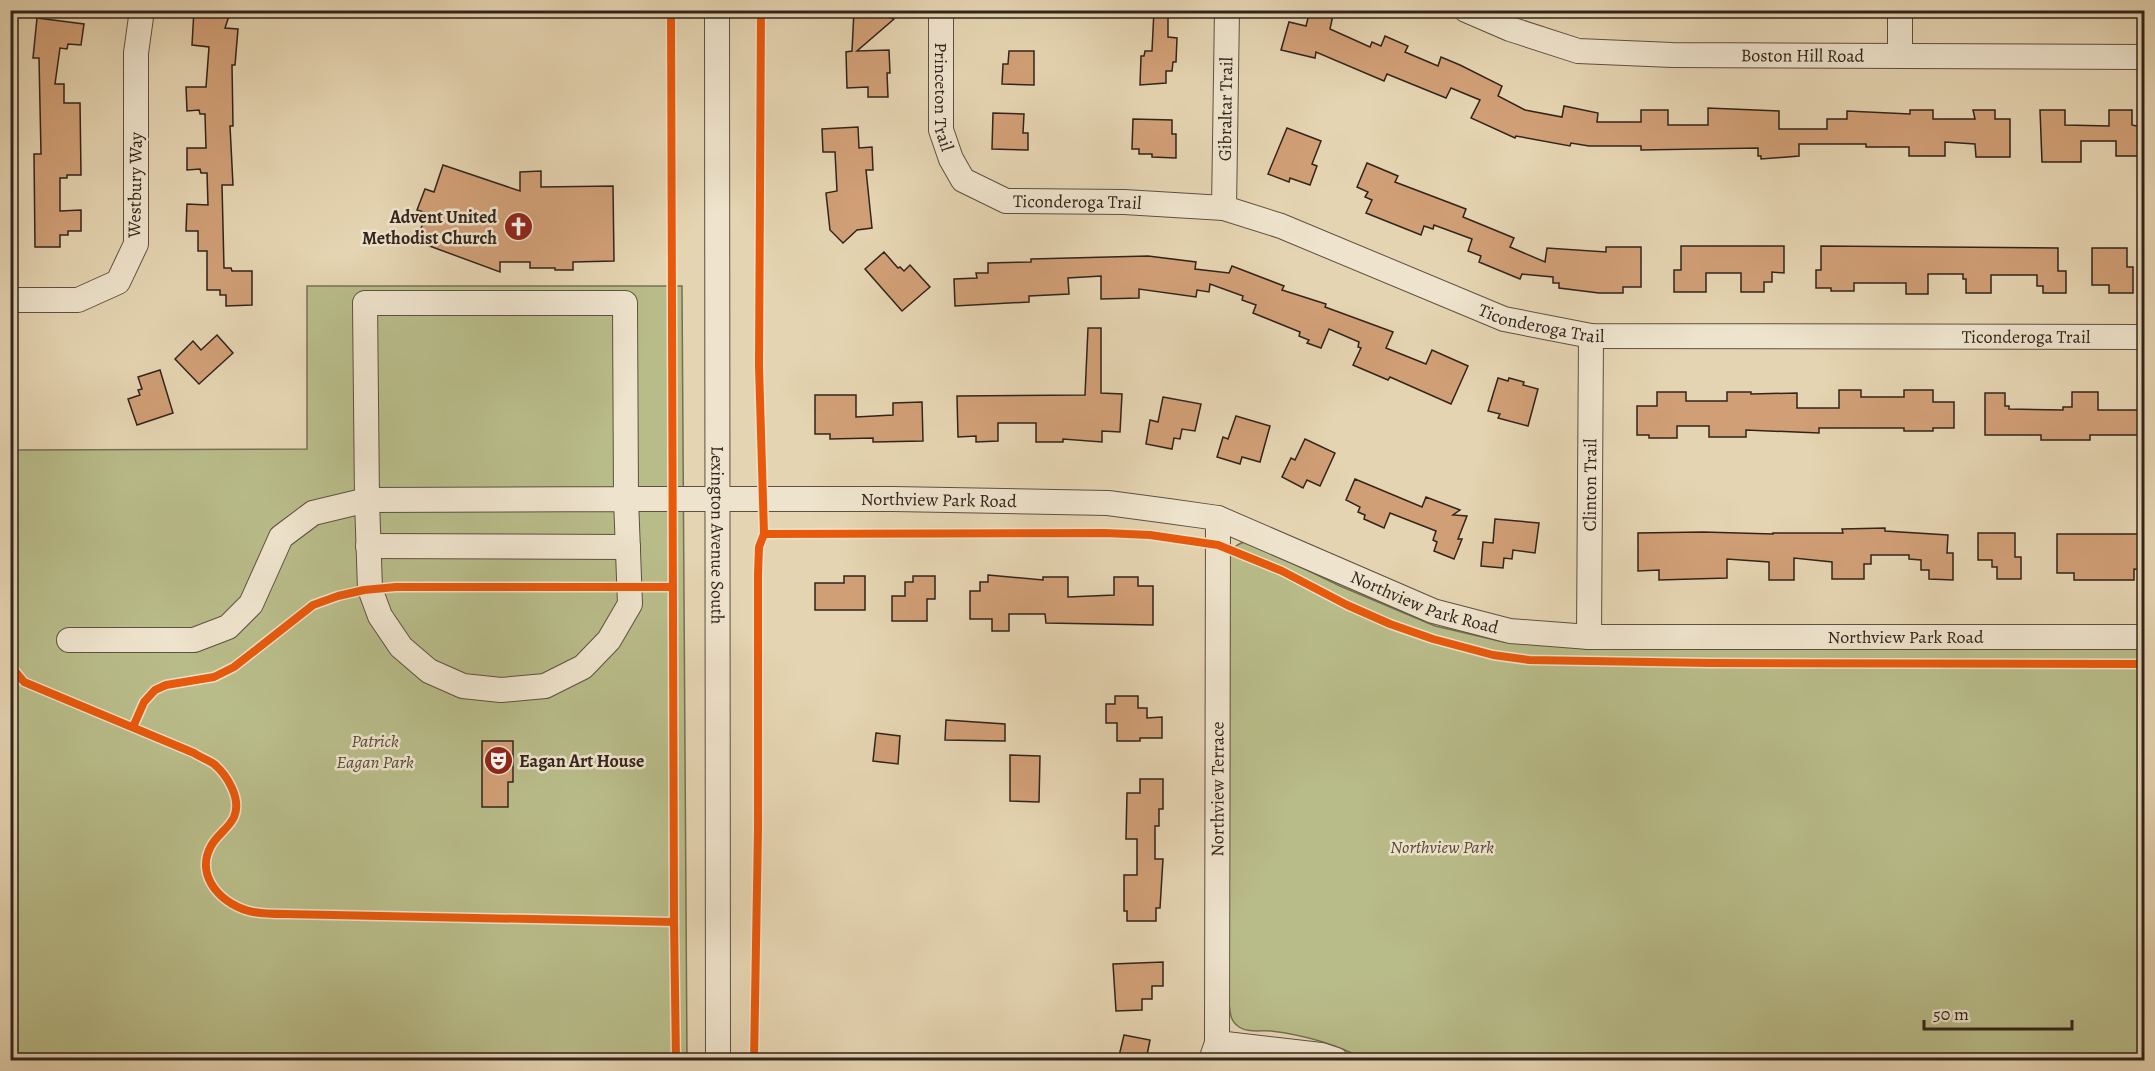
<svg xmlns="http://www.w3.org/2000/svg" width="2155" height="1071" viewBox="0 0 2155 1071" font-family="Alegreya,serif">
  <rect width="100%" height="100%" fill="#e5d4b1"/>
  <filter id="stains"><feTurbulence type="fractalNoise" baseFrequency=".00333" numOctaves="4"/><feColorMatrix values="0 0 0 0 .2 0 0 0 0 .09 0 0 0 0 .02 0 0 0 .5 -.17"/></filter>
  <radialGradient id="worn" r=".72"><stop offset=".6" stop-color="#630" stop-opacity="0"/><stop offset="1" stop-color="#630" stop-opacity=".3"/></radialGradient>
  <g fill="#b8bc89" stroke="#757052" stroke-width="1.5">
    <polygon points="307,286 682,286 687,1060 11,1060 10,450 307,449"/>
    <path d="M1247,541L1340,586L1435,626L1504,642L1611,647L2144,649V1060H1366C1338,1045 1304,1035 1271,1031C1261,1030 1248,1033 1239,1027C1230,1021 1230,1013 1229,1002L1228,556C1233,547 1237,544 1247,541Z"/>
  </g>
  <g fill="#d19f76" stroke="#32241c" stroke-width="1.5">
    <polygon points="194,10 231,10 225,28 238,29 235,65 232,65 233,126 230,126 233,185 222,185 224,268 231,268 232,271 252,271 252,305 226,306 226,295 220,295 220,290 207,290 207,251 198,251 198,231 186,231 187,204 208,205 207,173 201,173 200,169 187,170 187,148 206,148 205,114 200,114 199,110 187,111 186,87 206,87 209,47 192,45"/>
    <polygon points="854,10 887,10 886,16 894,19 857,51 889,50 890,73 887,73 888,97 868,97 868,87 847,88 846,52 852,51"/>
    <polygon points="1154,10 1168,10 1168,37 1177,38 1176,62 1173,62 1172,71 1166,71 1166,83 1140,85 1141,56 1144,56 1145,51 1152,51"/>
    <polygon points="1310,10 1333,15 1330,29 1370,47 1372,42 1381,46 1385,36 1408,46 1405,52 1438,66 1441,57 1460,65 1502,86 1498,96 1525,110 1562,117 1564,106 1598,113 1597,122 1641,122 1641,110 1668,110 1668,125 1708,125 1708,108 1779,111 1779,129 1827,129 1827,119 1847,119 1847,111 1910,114 1910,110 1933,110 1933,119 1975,119 1973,110 1995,110 1995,119 2010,119 2010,157 1976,157 1975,144 1945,142 1945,156 1909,156 1909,147 1866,147 1866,144 1799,144 1799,156 1761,159 1761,156 1758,156 1758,148 1641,150 1641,146 1589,146 1571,143 1570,146 1516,136 1515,138 1471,118 1480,100 1451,88 1446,98 1387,74 1384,81 1316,52 1315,58 1281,50 1289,22 1306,26"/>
    <polygon points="37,18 84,24 81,45 68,44 67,49 60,48 55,84 64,84 64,103 80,103 81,175 67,175 67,178 60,178 60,211 81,210 81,231 68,231 68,235 60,235 60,247 35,247 34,154 41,154 39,58 33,58"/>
    <polygon points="1009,51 1034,51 1034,85 1002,84 1003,64 1008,64"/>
    <polygon points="2040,110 2065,110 2065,125 2109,126 2109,110 2132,110 2132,125 2145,128 2145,156 2116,156 2116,141 2081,141 2081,162 2042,162"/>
    <polygon points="993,113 1024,114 1023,133 1028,133 1028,150 992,149"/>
    <polygon points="1133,119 1172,120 1172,134 1176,134 1176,158 1152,157 1152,154 1139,154 1139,149 1132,149"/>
    <polygon points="858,127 859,148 872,147 873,170 866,170 872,228 857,230 843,243 830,230 826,193 837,191 835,152 823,152 822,129"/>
    <polygon points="1287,128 1321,141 1312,164 1317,166 1310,185 1290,178 1289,182 1268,174"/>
    <polygon points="1367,163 1398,176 1395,182 1466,209 1463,217 1514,238 1510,247 1545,262 1547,248 1606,252 1606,247 1641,247 1641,287 1623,287 1623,293 1599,293 1559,288 1559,283 1553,283 1553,277 1522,274 1520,279 1479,262 1481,256 1468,251 1472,239 1434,225 1433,229 1424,226 1421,235 1366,213 1372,200 1365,197 1368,192 1357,187"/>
    <polygon points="443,165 520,191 520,172 541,171 541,187 613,186 614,261 573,262 573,270 555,270 555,268 530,268 530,262 500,262 500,272 416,241 427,213 417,210 425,189 434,192"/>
    <polygon points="1681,246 1784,246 1784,273 1772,272 1772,282 1764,282 1764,292 1741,292 1741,273 1706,273 1706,292 1674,292 1674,270 1681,270"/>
    <polygon points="1821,246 2058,248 2058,271 2066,271 2066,293 2043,293 2043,286 2037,286 2037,275 1991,275 1991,293 1966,293 1966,279 1963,279 1963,274 1928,274 1928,294 1906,294 1906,283 1854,283 1854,291 1831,291 1831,288 1816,288 1816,270 1821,270"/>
    <polygon points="2092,248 2127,248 2127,267 2133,267 2133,293 2109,293 2109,285 2092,285"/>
    <polygon points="884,252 898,268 900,267 904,271 910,265 930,287 902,311 865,269"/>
    <polygon points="1148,256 1196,262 1195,269 1229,273 1232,266 1284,286 1282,290 1326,304 1325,307 1393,332 1386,348 1426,364 1432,350 1468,366 1451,404 1390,377 1388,380 1353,365 1361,348 1358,347 1359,342 1329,329 1321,348 1307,343 1309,340 1299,336 1300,332 1253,313 1256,305 1242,300 1243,296 1210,284 1209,292 1197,290 1196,297 1139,289 1139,298 1101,299 1101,276 1068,278 1069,294 1029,296 1029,302 955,306 954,279 977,278 976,273 988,273 988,263 1031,262 1031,259"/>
    <polygon points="1088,328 1101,328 1101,393 1122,394 1120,432 1102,431 1102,442 1063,439 1063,442 1036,442 1036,423 998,423 998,441 976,442 976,436 958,437 957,396 1085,395"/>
    <polygon points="217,335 233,353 199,384 175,359 193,341 201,350"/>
    <polygon points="160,370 173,413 137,425 128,399 140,395 138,390 142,389 138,377"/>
    <polygon points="1498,378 1508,381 1509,378 1524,382 1523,385 1538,389 1528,426 1498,418 1500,414 1488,411"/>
    <polygon points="1839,390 1861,390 1861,397 1904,397 1904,390 1933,390 1933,402 1954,402 1954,428 1933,428 1933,431 1904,431 1904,428 1819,428 1819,433 1746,430 1746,437 1709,437 1709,426 1677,426 1677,438 1649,438 1649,435 1637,435 1637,406 1657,406 1657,392 1686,392 1686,401 1727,401 1727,392 1751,392 1751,394 1797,393 1797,408 1839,408"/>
    <polygon points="2072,392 2098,392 2098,410 2145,410 2145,435 2090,435 2090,440 2041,440 2041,435 1985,435 1985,393 2005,393 2005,406 2009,406 2009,409 2063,410 2063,407 2072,407"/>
    <polygon points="815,395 856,395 856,417 893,415 893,403 922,402 923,441 873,442 873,438 830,439 830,434 815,434"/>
    <polygon points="1163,397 1201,404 1195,431 1182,429 1180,439 1174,438 1172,449 1146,444 1150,420 1158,422"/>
    <polygon points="1236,416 1270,426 1260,462 1242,457 1240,464 1217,457 1223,437 1228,439"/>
    <polygon points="1305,439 1335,453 1320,486 1307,480 1303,488 1282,477 1291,458 1295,460"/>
    <polygon points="1355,479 1422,507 1426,497 1460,510 1453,515 1467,516 1458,539 1462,539 1454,559 1434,551 1437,542 1433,540 1436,531 1390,513 1384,528 1364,519 1365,515 1358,512 1360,507 1346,500"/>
    <polygon points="1495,519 1539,523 1535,553 1513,550 1512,559 1504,558 1503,568 1481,566 1483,542 1493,543"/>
    <polygon points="1885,528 1885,531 1948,535 1947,553 1953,553 1953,580 1929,579 1929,570 1921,570 1921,560 1909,559 1909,555 1871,555 1871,564 1864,564 1864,579 1832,579 1832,562 1794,558 1794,580 1769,580 1769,562 1727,559 1727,578 1659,580 1659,570 1638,571 1638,533 1703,532 1773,534 1773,533 1843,533 1842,529"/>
    <polygon points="1978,533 2015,533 2015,557 2021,557 2021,579 1997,579 1997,567 1992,567 1992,560 1978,560"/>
    <polygon points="2057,534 2145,534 2145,570 2134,569 2134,580 2074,580 2074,573 2057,573"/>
    <polygon points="988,575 1043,580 1043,577 1068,577 1068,597 1114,595 1114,577 1138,577 1138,586 1153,586 1153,625 1046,623 1045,614 1009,614 1009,631 992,631 992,619 970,619 970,591 980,591 980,582 988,582"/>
    <polygon points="844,576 865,576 865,610 815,610 815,583 844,583"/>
    <polygon points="913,576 935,576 935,599 927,599 927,621 892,621 892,596 905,596 905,582 913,582"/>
    <polygon points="1115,696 1138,696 1138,708 1147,708 1147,718 1162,717 1162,738 1140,738 1140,741 1117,741 1117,723 1106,723 1106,704 1115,704"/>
    <polygon points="946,720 1005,724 1005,741 945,740"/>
    <polygon points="876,733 900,736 898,764 873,761"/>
    <polygon points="482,741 513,741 513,782 508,782 508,807 482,807"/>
    <polygon points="1010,755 1040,756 1039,802 1010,801"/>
    <polygon points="1140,779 1163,779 1163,809 1159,809 1159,826 1155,826 1155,859 1163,859 1160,908 1156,908 1156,921 1127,921 1127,911 1124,911 1124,875 1137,875 1137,839 1126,839 1127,793 1140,793"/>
    <polygon points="1163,962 1163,986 1152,986 1152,999 1142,999 1142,1010 1116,1011 1113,964"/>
    <polygon points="1124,1035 1150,1040 1146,1060 1118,1060"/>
  </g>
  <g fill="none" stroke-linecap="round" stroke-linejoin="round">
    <defs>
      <g id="minor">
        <path id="s1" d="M717,10L718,1060"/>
        <path id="s2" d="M941,10V130L951,159L963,180L1006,201L1124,202L1224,208L1281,226L1504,319L1591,336L2144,337"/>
        <path id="s3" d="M1466,10L1510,29L1578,51L1672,55L2144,57"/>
        <polyline points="1900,56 1900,10"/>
        <path id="s4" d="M1224,208L1227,10"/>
        <polyline points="10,300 78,300 118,282 136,244 136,53 142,10"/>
        <polyline points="368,546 628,547"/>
        <path id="s5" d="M1589,637L1591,336"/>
        <path id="s6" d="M69,640H194L228,627L251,604L281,537L313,513L367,500L370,589L380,616L401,647L429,671L463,686L501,690L545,686L583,667L609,640L630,604L626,499L367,500L365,303H625L626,499H893L1108,503L1168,511L1218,518L1433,611L1510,631L1589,637H2144"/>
        <polyline points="1217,1043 1321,1055 1336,1060"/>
        <path id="s7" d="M1211,1060L1217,1043L1218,518"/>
      </g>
    </defs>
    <use href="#minor" stroke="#5f5041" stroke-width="26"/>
    <use href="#minor" stroke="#eee3cc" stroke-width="24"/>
    <defs>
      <g id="cycleway">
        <polyline points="671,10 674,922 676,1060"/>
        <polyline points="764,534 1105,533 1150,535 1218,545 1282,571 1347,605 1390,624 1433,639 1493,655 1529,660 1709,663 2144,664"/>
        <path d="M10,665L24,682L194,753C200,757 208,760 214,764C227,775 242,799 234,817C229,828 217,835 211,846C194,877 223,906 253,912C263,914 275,914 285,914L674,922"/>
        <polyline points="133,727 144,702 155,690 166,685 214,677 234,667 313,605 338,596 364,590 396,587 672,587"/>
        <polyline points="754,1060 758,830 758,574 759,547 764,534 759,366 761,10"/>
      </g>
    </defs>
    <use href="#cycleway" stroke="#eee3cc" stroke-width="11"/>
    <use href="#cycleway" stroke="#e8590c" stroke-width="8"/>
  </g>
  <defs>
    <symbol id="church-disc" viewBox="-11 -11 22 22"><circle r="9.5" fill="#8f2418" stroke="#eee3cc"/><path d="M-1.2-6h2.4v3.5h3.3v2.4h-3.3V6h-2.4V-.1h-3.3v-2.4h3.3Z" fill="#fff"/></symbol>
    <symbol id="theatre-disc" viewBox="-11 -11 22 22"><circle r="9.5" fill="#8f2418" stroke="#eee3cc"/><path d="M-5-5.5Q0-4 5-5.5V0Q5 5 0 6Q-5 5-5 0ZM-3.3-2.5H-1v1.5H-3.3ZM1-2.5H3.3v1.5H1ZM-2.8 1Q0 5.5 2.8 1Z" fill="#fff"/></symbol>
  </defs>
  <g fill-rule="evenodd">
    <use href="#church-disc" x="502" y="210" width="33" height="33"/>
    <use href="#theatre-disc" x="482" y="744" width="33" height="33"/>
  </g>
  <g text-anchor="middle" stroke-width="5" stroke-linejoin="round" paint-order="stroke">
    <g font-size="18" fill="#32241c" stroke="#eee3cc">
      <text dy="6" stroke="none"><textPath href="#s3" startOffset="344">Boston Hill Road</textPath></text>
      <text dy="6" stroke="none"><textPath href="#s2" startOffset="87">Princeton Trail</textPath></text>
      <text dy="6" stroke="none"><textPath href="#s4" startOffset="99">Gibraltar Trail</textPath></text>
      <text transform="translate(135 185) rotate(-89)" y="6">Westbury Way</text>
      <text dy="6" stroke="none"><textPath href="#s2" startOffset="294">Ticonderoga Trail</textPath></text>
      <text dy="6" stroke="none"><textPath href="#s2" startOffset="780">Ticonderoga Trail</textPath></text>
      <text dy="6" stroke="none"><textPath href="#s2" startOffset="1266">Ticonderoga Trail</textPath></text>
      <text dy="6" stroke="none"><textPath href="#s5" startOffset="152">Clinton Trail</textPath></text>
      <text dy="6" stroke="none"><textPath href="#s6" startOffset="2126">Northview Park Road</textPath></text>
      <text dy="6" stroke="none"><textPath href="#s1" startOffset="525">Lexington Avenue South</textPath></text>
      <text dy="6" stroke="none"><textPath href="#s6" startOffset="2630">Northview Park Road</textPath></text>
      <text dy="6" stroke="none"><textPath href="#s6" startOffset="3116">Northview Park Road</textPath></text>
      <text dy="6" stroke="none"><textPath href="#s7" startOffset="272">Northview Terrace</textPath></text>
    </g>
    <g font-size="18" font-weight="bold" fill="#32241c" stroke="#eee3cc" text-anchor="end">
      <text x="497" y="223">Advent United<tspan x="497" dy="21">Methodist Church</tspan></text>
      <text x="519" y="767" text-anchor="start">Eagan Art House</text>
    </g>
    <g font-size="18" font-style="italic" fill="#544a37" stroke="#eee3cc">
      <text x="375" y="747">Patrick<tspan x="375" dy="21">Eagan Park</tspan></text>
      <text x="1442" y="853">Northview Park</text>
    </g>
  </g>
  <rect width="2155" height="1071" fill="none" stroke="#e5d4b1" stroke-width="36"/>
  <rect x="12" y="12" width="2131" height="1047" fill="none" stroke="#32241c" stroke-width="3"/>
  <rect x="18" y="18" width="2119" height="1035" fill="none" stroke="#32241c" stroke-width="1.5"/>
  <path d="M1924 1020v9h148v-9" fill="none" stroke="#32241c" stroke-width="3"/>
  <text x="1933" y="1020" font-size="18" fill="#32241c" stroke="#eee3cc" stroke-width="4.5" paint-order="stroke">50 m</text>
  <rect width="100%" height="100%" filter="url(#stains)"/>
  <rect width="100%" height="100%" fill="url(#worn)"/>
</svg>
